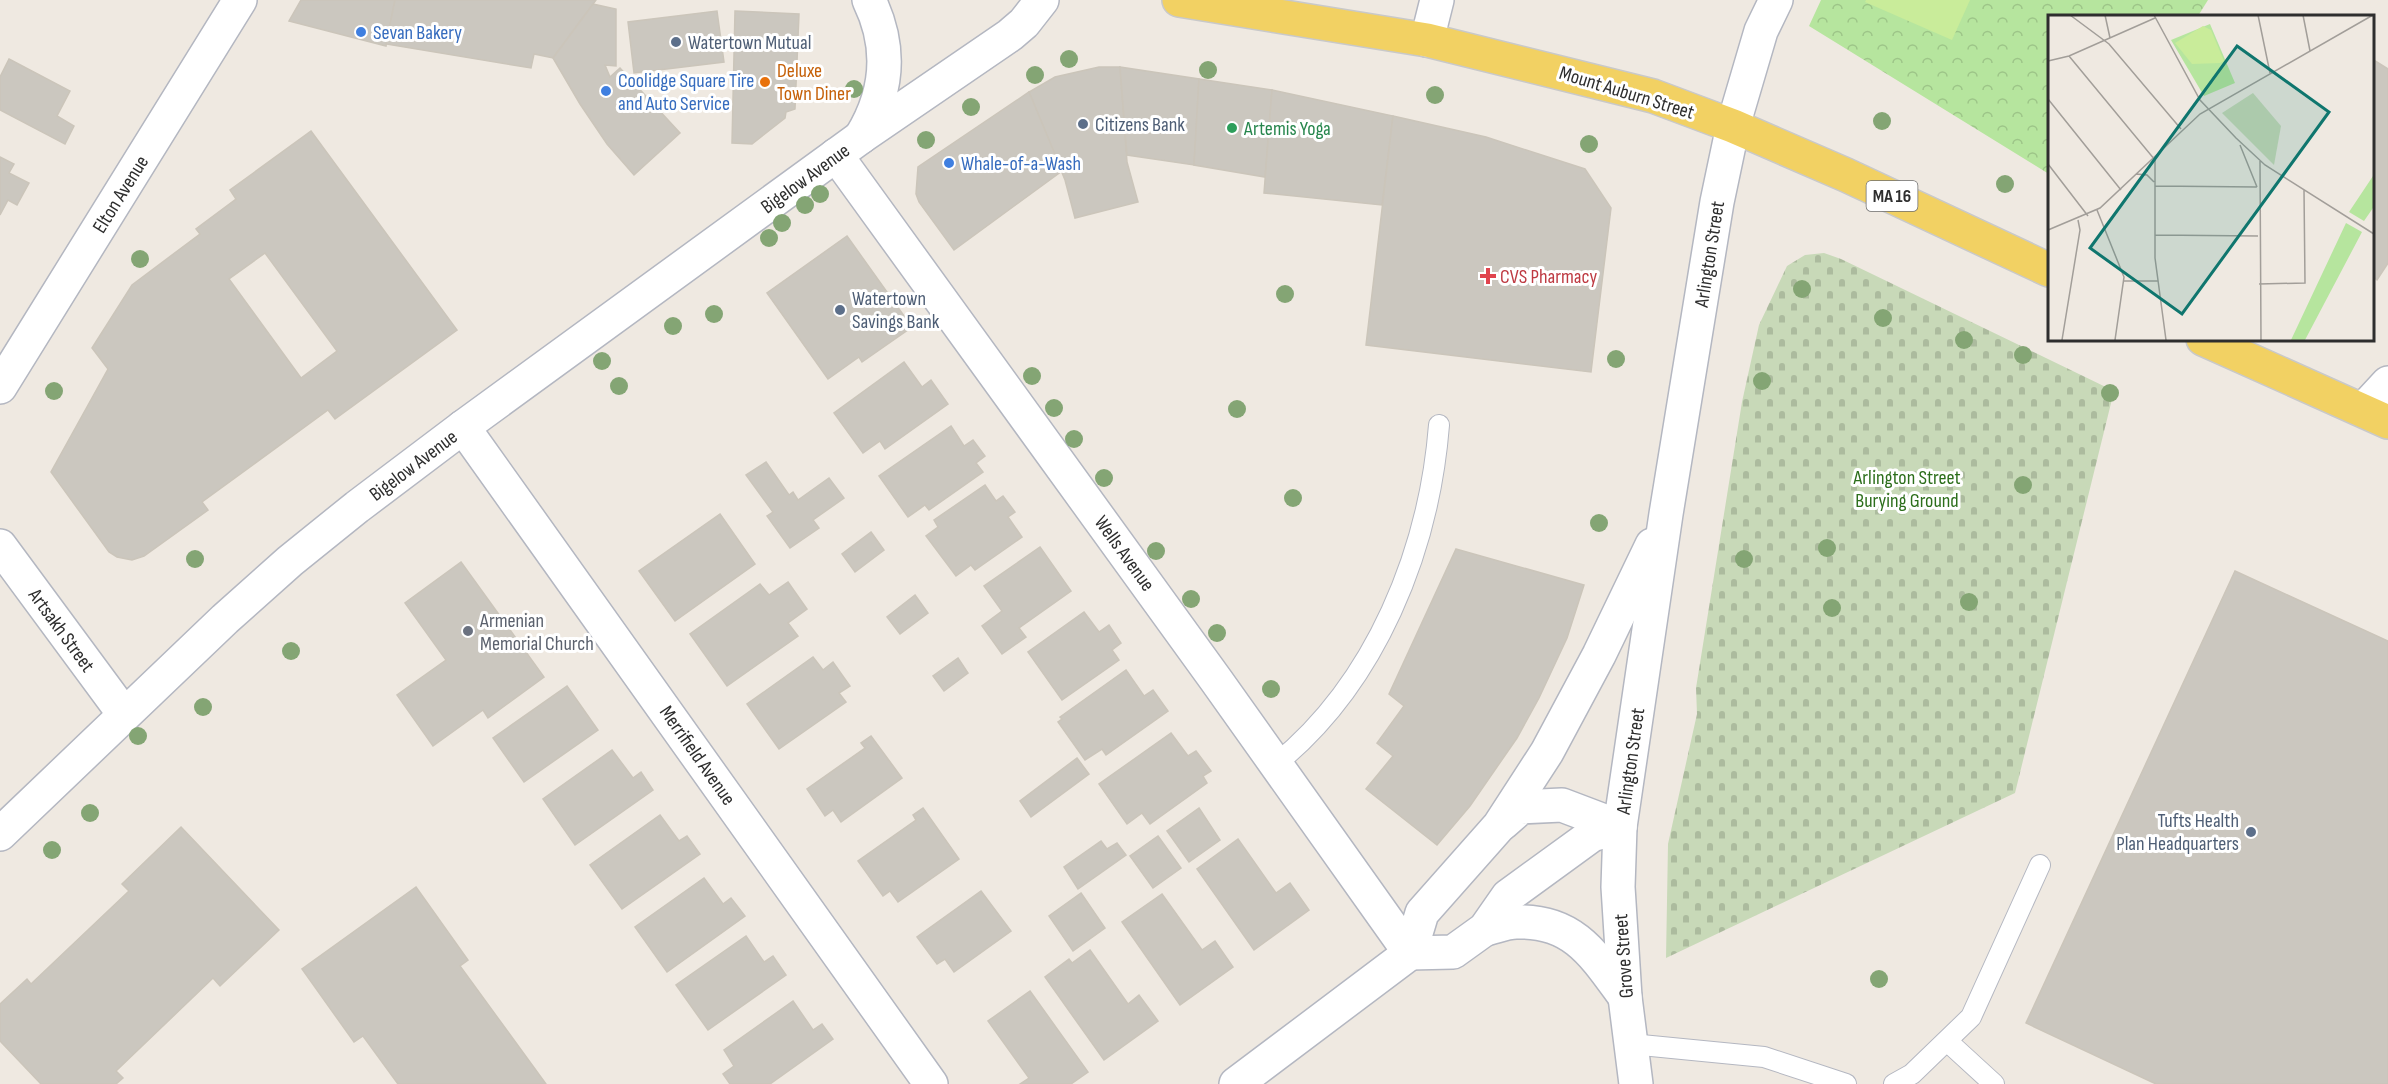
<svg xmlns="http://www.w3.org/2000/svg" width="2388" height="1084" viewBox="0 0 2388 1084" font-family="'Sofia Sans Condensed',sans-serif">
  <defs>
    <pattern id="forest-crowns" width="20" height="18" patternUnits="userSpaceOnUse" patternTransform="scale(1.5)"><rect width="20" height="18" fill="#b6e59e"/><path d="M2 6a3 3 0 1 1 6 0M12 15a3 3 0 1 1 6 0" fill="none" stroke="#9dc588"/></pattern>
    <pattern id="cemetery-stones" width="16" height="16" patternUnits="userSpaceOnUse" patternTransform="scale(1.5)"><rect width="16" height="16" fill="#c8d9b8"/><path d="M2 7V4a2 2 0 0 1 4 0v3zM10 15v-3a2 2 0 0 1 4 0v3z" fill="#acbb9e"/></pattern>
  </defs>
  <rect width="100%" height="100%" fill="#efe9e1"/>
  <polygon fill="url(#forest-crowns)" points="1821,0 2208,0 2198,16 2049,16 2049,174 1809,26"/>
  <polygon fill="url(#cemetery-stones)" points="1824,253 1841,259 2114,391 2015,793 1666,958 1668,844 1697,714 1696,688 1742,402 1759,325 1787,266 1805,255"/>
  <polygon fill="#c9ec9a" points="1866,0 1970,0 1952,40 1865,2"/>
  <g fill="#cbc7bf" stroke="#cbc5ba" stroke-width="1.5" fill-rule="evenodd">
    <polygon points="301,0 395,0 386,46 289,21"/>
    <polygon points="395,0 596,0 553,58 534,54 531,68 386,44"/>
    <polygon points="593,4 616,9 616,66 605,65 610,77 620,68 680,133 634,175 607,144 580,104 553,58"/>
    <polygon points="717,11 724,62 634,73 628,22"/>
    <polygon points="735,11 799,14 795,109 786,112 785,118 752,144 732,143"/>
    <polygon points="9,59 70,91 57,116 74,126 65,144 0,110 0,77"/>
    <polygon points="2372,59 2388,69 2388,263 2377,280 2372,276"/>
    <polygon points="1099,67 1120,67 1127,162 1138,202 1075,218 1065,180 1029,92 1055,77"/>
    <polygon points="1120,67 1199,79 1194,165 1127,155"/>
    <polygon points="1199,79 1272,90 1265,177 1194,165"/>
    <polygon points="1272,90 1393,116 1382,205 1264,193"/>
    <polygon points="1029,92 1062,171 954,250 919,202 916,194 918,167"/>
    <polygon points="1393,116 1486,137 1585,169 1611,208 1591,372 1366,345"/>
    <path d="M311,131L457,330L335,419L328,410L202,502L208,510L144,556L132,560L117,557L109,552L51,472L108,369L92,348L132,285L200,234L196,229L236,199L230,190ZM265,253L337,351L301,378L229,279Z"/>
    <polygon points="0,157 14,164 9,173 29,183 17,205 8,200 0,215"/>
    <polygon points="847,236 912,327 862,362 859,357 828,379 767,293"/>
    <polygon points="904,362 922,387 931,380 948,404 885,449 880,441 863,453 834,413"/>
    <polygon points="951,426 964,446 973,440 985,456 976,463 983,472 929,510 925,505 908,517 879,476"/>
    <polygon points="766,462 789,495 793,492 798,500 829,478 844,498 813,520 819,528 790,548 767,516 773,512 746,475"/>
    <polygon points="985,485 996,501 1003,496 1015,512 1008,517 1022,537 975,570 971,565 956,576 926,536 938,527 934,520"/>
    <polygon points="720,514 755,564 675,621 639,571"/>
    <polygon points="871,532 884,550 855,572 842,554"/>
    <polygon points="1040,547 1071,591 1019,628 1026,637 1002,654 982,626 1002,611 984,586"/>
    <polygon points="1456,549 1584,585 1567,638 1539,698 1517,738 1470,806 1437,845 1366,789 1393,756 1377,743 1404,706 1389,694"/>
    <polygon points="461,562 544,677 488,718 483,710 433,746 397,695 446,660 405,603"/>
    <polygon points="2235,571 2388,641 2388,1084 2156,1084 2026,1023"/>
    <polygon points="788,582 807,609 788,623 798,636 727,686 690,634 760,584 769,595"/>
    <polygon points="915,595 928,613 900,634 887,617"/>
    <polygon points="1084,612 1099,632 1109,625 1121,643 1112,650 1119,660 1062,700 1028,652"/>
    <polygon points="813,657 823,670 833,662 850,686 839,693 846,702 779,749 747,704"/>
    <polygon points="958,658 968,673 944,691 933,676"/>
    <polygon points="1126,670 1144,696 1153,690 1168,711 1106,755 1102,749 1085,760 1058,722 1062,719 1060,717"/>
    <polygon points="567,686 598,730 524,782 493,738"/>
    <polygon points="1171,733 1188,756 1196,751 1211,771 1203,776 1207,783 1150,824 1142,813 1127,824 1099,784"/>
    <polygon points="871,736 902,778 841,822 833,810 825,816 807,789 865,748 861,743"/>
    <polygon points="612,750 633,778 641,772 653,790 575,845 543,799"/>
    <polygon points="1077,758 1089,774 1031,817 1020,801"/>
    <polygon points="923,808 959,859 898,902 890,891 883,896 858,861 916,820 913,815"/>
    <polygon points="1199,808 1220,840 1189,862 1167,831"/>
    <polygon points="660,815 679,841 687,836 700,854 622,909 590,865"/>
    <polygon points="181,827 279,930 220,986 213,978 116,1071 123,1078 116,1084 41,1084 0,1041 0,1004 27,979 31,984 129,891 122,884"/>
    <polygon points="1158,836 1181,868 1153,888 1130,856"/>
    <polygon points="1238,839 1276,893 1290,883 1309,910 1254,950 1197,869"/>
    <polygon points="1101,841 1107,849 1117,843 1126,855 1078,889 1064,867"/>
    <polygon points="704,878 723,904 731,898 745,916 667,972 635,927"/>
    <polygon points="416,887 468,960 460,966 546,1084 398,1084 363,1036 354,1042 302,969"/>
    <polygon points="981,891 1011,931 954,972 945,959 937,964 917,937"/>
    <polygon points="1081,893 1105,928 1073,951 1049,916"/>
    <polygon points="1162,894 1202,950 1215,941 1233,967 1180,1005 1122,922"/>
    <polygon points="746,936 764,962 773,956 786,975 708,1030 676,985"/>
    <polygon points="1090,950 1128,1004 1139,995 1158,1021 1104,1060 1045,977 1069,959 1072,963"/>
    <polygon points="1030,991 1088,1072 1071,1084 1020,1084 1029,1078 988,1021"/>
    <polygon points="793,1001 813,1030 822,1024 833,1039 770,1084 730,1084 723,1074 734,1066 724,1050"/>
  </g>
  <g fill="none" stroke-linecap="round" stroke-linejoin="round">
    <defs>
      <g id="service">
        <path d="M1276,764C1376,683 1429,551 1439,425"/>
        <polyline points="1947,1041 1994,1084"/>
        <polyline points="1631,1044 1764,1057 1846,1084"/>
        <polyline points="1894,1084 1912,1074 1971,1017 2040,865"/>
      </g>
      <g id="minor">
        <polyline points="1427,40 1437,0"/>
        <path d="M861,137C888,93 892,47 869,0"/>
        <polyline points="836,155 1216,680 1410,953"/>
        <polyline points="0,387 240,0"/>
        <polyline points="2363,410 2388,383"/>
        <polyline points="463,427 931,1084"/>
        <polyline points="0,546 124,714"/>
        <polyline points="0,834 225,619 290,561 357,507 463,427 861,137 1010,35 1024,23 1042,0"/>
      </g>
      <g id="tertiary">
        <polyline points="1503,823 1521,807 1562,805 1620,827"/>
        <path d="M1485,929C1495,927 1506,922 1517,922C1574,920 1595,956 1625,997"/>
        <polyline points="1410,953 1453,952 1485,929 1508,896 1592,835 1620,827"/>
        <polyline points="1236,1084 1410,953 1422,913 1499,826 1547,752 1599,655 1652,545"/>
        <polyline points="1636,1084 1625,997 1618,887 1620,827 1666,514 1717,202 1733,126 1761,31 1776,0"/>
      </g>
      <g id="primary">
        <polyline points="1179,0 1427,40 1653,96 1733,126 1846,175 2049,270"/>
        <polyline points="2203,339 2388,422"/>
      </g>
    </defs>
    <use href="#service" stroke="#b4b7c1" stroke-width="22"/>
    <use href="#minor" stroke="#b4b7c1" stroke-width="36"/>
    <use href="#tertiary" stroke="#b4b7c1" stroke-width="36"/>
    <use href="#primary" stroke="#c9c9c9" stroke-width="36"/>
    <use href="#service" stroke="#fff" stroke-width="20"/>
    <use href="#minor" stroke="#fff" stroke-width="33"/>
    <use href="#tertiary" stroke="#fff" stroke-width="33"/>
    <use href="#primary" stroke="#f2d163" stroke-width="33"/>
  </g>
  <g fill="#84a574">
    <circle cx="1069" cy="59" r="9"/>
    <circle cx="1208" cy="70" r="9"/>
    <circle cx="1035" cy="75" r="9"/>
    <circle cx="854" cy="89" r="9"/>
    <circle cx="1435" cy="95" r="9"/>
    <circle cx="971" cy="107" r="9"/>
    <circle cx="1882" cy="121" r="9"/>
    <circle cx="926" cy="140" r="9"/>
    <circle cx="1589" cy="144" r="9"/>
    <circle cx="2005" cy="184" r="9"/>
    <circle cx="820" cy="194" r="9"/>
    <circle cx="805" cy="205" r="9"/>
    <circle cx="782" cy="223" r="9"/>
    <circle cx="769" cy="238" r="9"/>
    <circle cx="140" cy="259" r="9"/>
    <circle cx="1802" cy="289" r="9"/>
    <circle cx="1285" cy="294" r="9"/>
    <circle cx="714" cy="314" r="9"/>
    <circle cx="1883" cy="318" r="9"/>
    <circle cx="673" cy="326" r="9"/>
    <circle cx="1964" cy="340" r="9"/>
    <circle cx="2023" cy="355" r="9"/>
    <circle cx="1616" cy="359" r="9"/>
    <circle cx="602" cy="361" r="9"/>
    <circle cx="1032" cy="376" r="9"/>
    <circle cx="1762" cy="381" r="9"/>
    <circle cx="619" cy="386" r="9"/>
    <circle cx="54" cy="391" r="9"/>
    <circle cx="2110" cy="393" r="9"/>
    <circle cx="1054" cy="408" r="9"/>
    <circle cx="1237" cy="409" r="9"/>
    <circle cx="1074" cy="439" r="9"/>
    <circle cx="1104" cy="478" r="9"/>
    <circle cx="2023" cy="485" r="9"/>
    <circle cx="1293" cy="498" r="9"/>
    <circle cx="1599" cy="523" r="9"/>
    <circle cx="1827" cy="548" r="9"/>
    <circle cx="1156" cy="551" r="9"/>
    <circle cx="195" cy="559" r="9"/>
    <circle cx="1744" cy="559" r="9"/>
    <circle cx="1191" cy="599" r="9"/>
    <circle cx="1969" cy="602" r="9"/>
    <circle cx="1832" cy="608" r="9"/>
    <circle cx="1217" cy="633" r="9"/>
    <circle cx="291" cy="651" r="9"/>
    <circle cx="1271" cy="689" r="9"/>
    <circle cx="203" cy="707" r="9"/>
    <circle cx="138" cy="736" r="9"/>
    <circle cx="90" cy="813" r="9"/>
    <circle cx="52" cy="850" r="9"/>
    <circle cx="1879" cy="979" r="9"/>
  </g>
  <g fill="#3f7fe0" stroke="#fff" stroke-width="2">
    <circle cx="361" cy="32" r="6"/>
    <circle cx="606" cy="91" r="6"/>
    <circle cx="949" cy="163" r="6"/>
  </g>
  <g fill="#5c6f8a" stroke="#fff" stroke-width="2">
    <circle cx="676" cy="42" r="6"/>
    <circle cx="1083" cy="124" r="6"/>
    <circle cx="840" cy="310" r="6"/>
    <circle cx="2251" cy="832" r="6"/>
  </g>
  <circle fill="#e8710a" stroke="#fff" stroke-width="2" cx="765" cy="82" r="6"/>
  <circle fill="#2e9e5b" stroke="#fff" stroke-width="2" cx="1232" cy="128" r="6"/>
  <path fill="#e0444e" stroke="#fff" stroke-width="2" d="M1485 267h6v6h6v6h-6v6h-6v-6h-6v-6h6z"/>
  <circle fill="#6b7280" stroke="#fff" stroke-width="2" cx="468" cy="631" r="6"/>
  <g text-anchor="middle" stroke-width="6" stroke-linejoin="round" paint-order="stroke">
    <rect fill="#fff" stroke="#6d6d6d" stroke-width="1.5" x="1866.5" y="181" width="51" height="30" rx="4.5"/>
    <g font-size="18" font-weight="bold" fill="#2e2e2e">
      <text x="1892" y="202">MA 16</text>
    </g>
    <g font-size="20" fill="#366cbe" stroke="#fff" text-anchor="start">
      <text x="373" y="39">Sevan Bakery</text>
      <text x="618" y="87">Coolidge Square Tire<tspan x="618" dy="23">and Auto Service</tspan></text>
      <text x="961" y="170">Whale-of-a-Wash</text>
    </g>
    <g font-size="20" fill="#4e5e75" stroke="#fff" text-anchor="start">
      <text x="688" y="49">Watertown Mutual</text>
      <text x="1095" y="131">Citizens Bank</text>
      <text x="852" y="305">Watertown<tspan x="852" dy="23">Savings Bank</tspan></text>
      <text x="2239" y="827" text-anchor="end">Tufts Health<tspan x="2239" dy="23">Plan Headquarters</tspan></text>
    </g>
    <g font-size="20" fill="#c56008" stroke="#fff" text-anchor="start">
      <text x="777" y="77">Deluxe<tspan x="777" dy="23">Town Diner</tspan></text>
    </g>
    <g font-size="20" fill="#2e2e2e" stroke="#fff">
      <text transform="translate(1627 92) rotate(17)" y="7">Mount Auburn Street</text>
      <text transform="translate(805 178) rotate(-36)" y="7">Bigelow Avenue</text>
      <text transform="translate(120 194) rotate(-58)" y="7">Elton Avenue</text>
      <text transform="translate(1709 254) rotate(-81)" y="7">Arlington Street</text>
      <text transform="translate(413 465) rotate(-37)" y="7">Bigelow Avenue</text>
      <text transform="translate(1125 553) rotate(54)" y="7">Wells Avenue</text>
      <text transform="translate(62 630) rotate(54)" y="7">Artsakh Street</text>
      <text transform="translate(698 755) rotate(55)" y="7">Merrifield Avenue</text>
      <text transform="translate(1630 761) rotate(-82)" y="7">Arlington Street</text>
      <text transform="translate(1623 956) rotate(-94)" y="7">Grove Street</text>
    </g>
    <g font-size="20" fill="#27864d" stroke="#fff" text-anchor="start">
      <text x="1244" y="135">Artemis Yoga</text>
    </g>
    <g font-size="20" fill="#be3a42" stroke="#fff" text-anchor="start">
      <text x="1500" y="283">CVS Pharmacy</text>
    </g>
    <g font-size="20" fill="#2c6e1b" stroke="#fff">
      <text x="1907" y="484">Arlington Street<tspan x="1907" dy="23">Burying Ground</tspan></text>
    </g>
    <g font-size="20" fill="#5b616d" stroke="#fff" text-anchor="start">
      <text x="480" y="627">Armenian<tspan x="480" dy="23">Memorial Church</tspan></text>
    </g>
  </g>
  <g transform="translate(2048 15)">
    <rect width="326" height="326" fill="#efe9e1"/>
    <path d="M162,9L187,68L156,81L123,25ZM325,161V193L316,206L301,197ZM298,208L314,217L257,325H243Z" fill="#b6e59e"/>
    <path d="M205,78L233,111L226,150L174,98Z" fill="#c8d9b8"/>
    <path d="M155,11L163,15L176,46L172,48L144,49L127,28Z" fill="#c9ec9a"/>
    <path fill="none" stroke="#a29e99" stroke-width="1.5" d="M22,0L61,29L133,114M57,0L62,23M106,0L152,85L188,123L217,150L326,219M210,0L222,58M255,0L262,36M21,41L107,145V243L118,325M0,46L21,41L107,3M0,84L73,175M192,130L209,172M212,146L213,325M0,149L40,201M88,159L99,160L106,167M107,171L209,172M49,195L76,262L67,325M0,215L52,193L152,99L325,0M107,220L210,221M76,266H110M211,269L257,268L256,175M14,325L32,215L30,205"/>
    <path fill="#0f766e" fill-opacity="0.15" stroke="#0f766e" stroke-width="3" d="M189,31L281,97L134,299L42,233Z"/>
    <rect width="326" height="326" fill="none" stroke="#2e2e2e" stroke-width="3"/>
  </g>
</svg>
